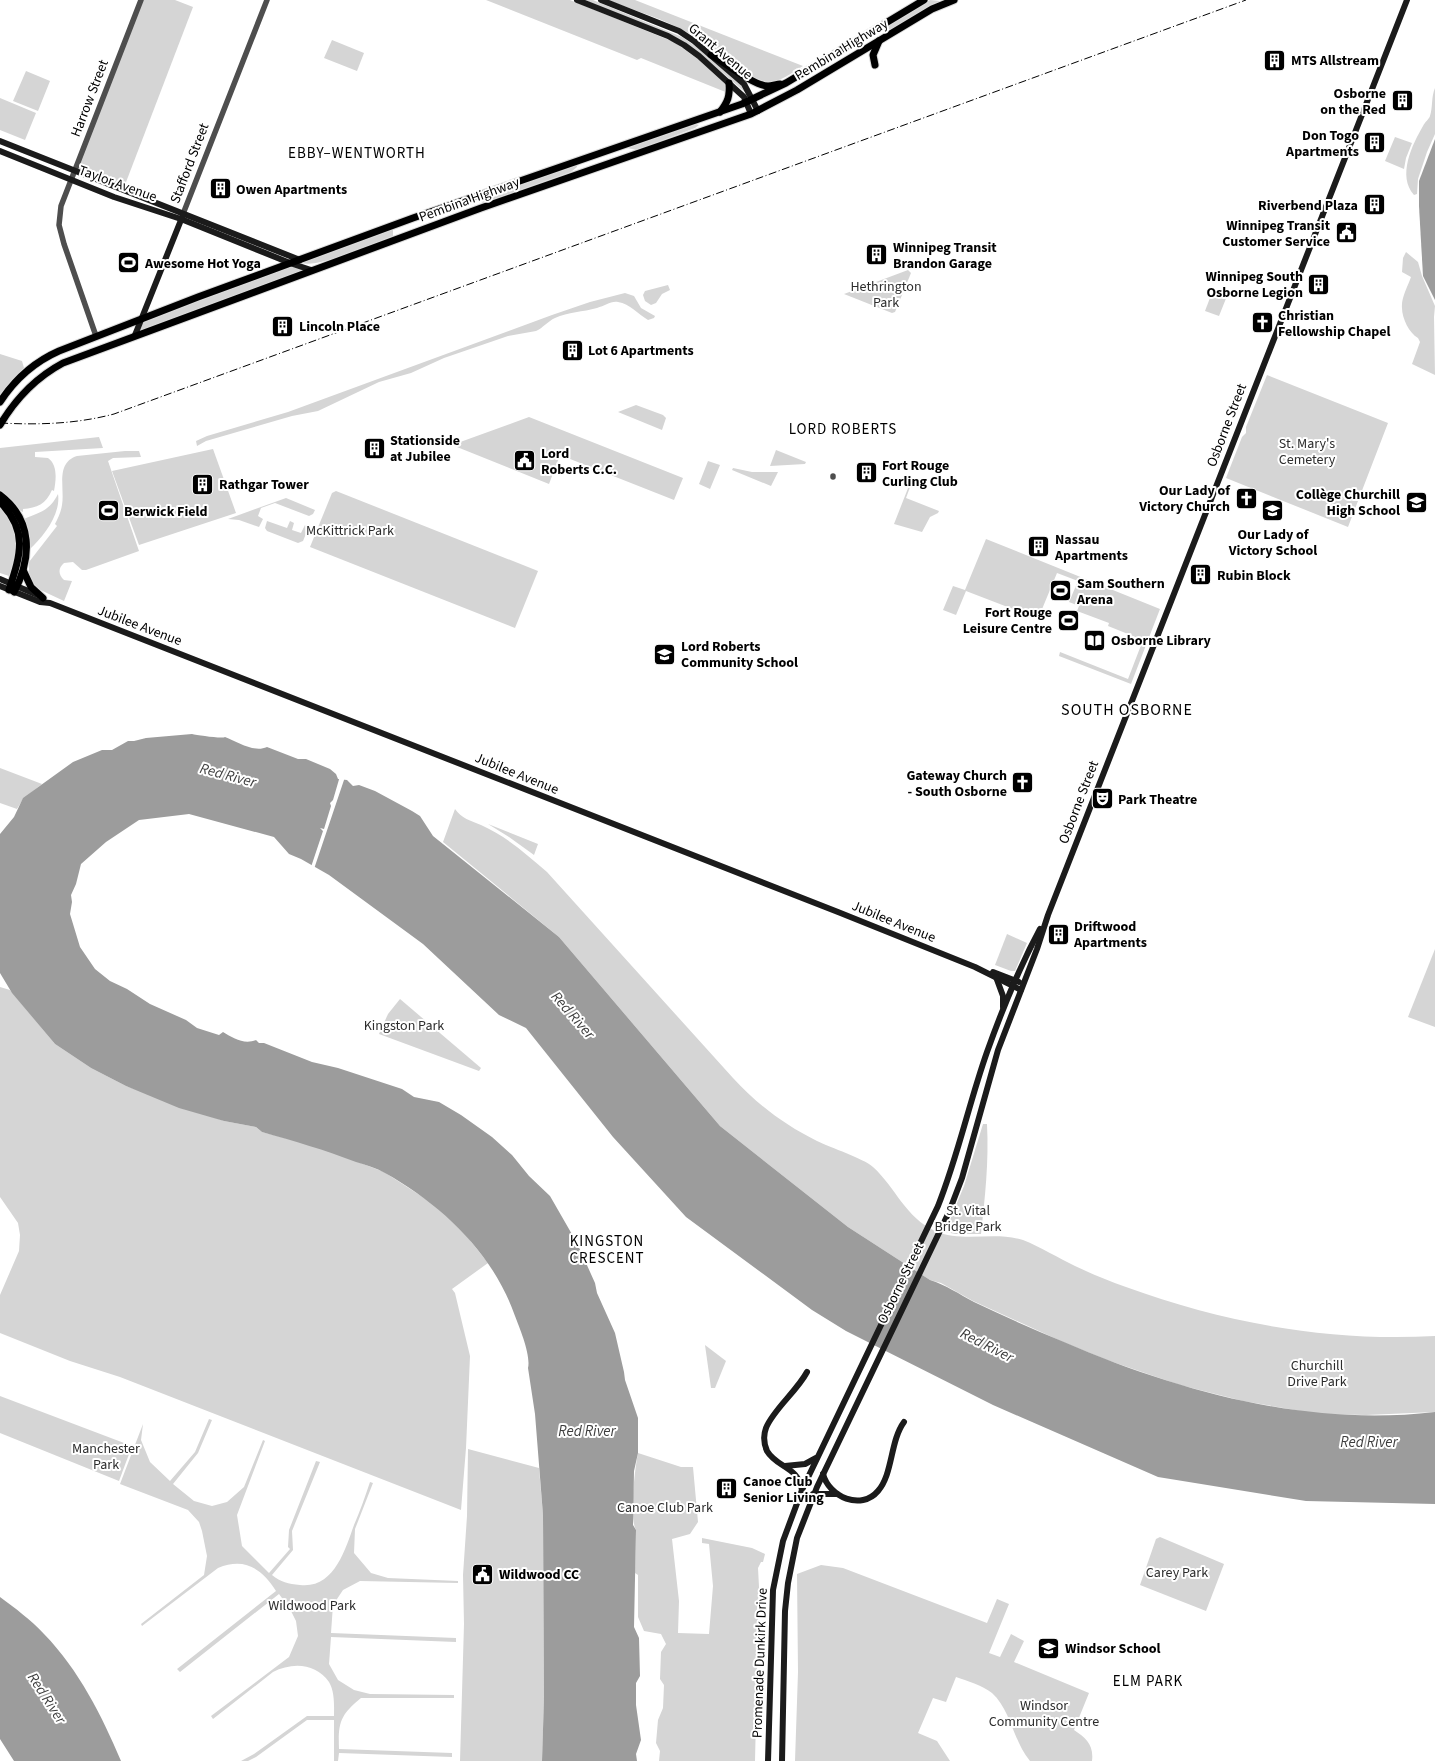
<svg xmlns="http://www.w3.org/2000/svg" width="1435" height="1761" viewBox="0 0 1435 1761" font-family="'Source Sans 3',sans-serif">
  <rect width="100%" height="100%" fill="#fff"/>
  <g fill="#d5d5d5">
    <polygon points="141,0 175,0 193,7 123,190 75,171"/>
    <polygon points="486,0 570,0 674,42 698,59 725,84 728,93 641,58 637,60"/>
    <polygon points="585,0 593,0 682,37 698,48 742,86 746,93 697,51"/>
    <path d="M608,0H635L803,66C791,73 779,84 764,82C743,80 710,45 690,34C665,19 635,11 608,0Z"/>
    <polygon points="930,0 941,1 894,29 887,29 889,24"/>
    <polygon points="332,40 364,53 357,71 324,58"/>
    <polygon points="26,71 50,81 38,111 13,101"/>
    <path d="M1435,88V134L1427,152L1418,179L1417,194L1414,195C1397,176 1412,145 1423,126C1425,122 1429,119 1430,116C1433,107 1431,97 1435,88Z"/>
    <polygon points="0,98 36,113 25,140 0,130"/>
    <polygon points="696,124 699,125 695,128 637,150 627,148"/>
    <polygon points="1395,137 1412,143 1406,158 1404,169 1385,161"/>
    <polygon points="577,165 577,167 571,172 483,203 481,202 481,200 487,196"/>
    <path d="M393,229V236C372,244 321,268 301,263Z"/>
    <path d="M1406,252L1418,262L1422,276L1435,306L1434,317L1435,375L1412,364L1420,342L1418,338C1409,333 1402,318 1402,308C1401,298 1408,286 1411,277L1402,272L1403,258Z"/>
    <polygon points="290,263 311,270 135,335 142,318"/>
    <polygon points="908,270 911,273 895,312 892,313 844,294"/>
    <polygon points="668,285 670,290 662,294 656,303 651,305 645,301 643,295 645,291"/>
    <polygon points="1213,290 1227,296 1219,316 1205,311"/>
    <path d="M625,293L634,296L641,308L655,316L654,318L648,320C638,314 630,304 618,302C610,301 605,306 597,308C583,312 568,312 555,318C548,321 543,328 536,331L508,336L444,358L411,373L379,382L318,411L292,416L206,441L197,446L196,441L207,436L288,412L552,315L590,302Z"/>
    <polygon points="0,354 22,361 24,368 5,389 0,398"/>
    <polygon points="1267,375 1388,423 1348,527 1226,478 1242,437 1246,433 1246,427"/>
    <polygon points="636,405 663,415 666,418 662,430 618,412"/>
    <polygon points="529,417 683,478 674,500 560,455 549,484 452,445"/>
    <path d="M99,437L103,448L35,452V457L48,458C58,465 56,480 54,491L52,490C46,504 37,508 23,509V512L21,511L0,491V448Z"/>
    <polygon points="213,449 236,513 139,545 112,471"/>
    <polygon points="776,450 806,462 805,464 770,466"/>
    <path d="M125,451H139L141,457L113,458L108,461L139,551L86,570H82L73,562L64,563C58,568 58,574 64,580L72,581L64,601L34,587L29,574V562L57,526L55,524C58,518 61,512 62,505C65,488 55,463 77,456Z"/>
    <polygon points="708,461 720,465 710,489 699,484"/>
    <polygon points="733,468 752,472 778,472 771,486 732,470"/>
    <polygon points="912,478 913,479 906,498 939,511 938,513 930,517 922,532 894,524"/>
    <polygon points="336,491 538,571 515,628 310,547 332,493"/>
    <path d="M58,494C61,514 44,536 30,549L28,533L24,519C39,512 49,512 58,494Z"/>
    <polygon points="286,498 315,510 313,514 309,516 275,503 261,508 258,516 263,519 259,527 239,520 228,519"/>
    <path d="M0,507C18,525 21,553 9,576L0,573Z"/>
    <polygon points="267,521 287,528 290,521 294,523 292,530 301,533 305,525 308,529 303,541 298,543 267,531 265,528"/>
    <polygon points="986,539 1160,609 1131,684 1059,656 1060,652 1128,679 1143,640 1108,626 1109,623 1077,611 1079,606 1069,602 1078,581 1057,573 1040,614 1038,613 1036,618 966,591 956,615 943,610 953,586 965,590"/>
    <polygon points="0,768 42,784 23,799 17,809 0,803"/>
    <path d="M455,809C461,818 471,821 481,825C506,836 526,854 547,872L733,1078C757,1104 784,1125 817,1141C831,1148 863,1158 873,1167C895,1187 906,1218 935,1231C963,1243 994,1231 1023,1240C1041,1247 1058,1258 1075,1266C1092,1274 1109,1281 1126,1287C1225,1323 1329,1342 1435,1336V1412L1366,1415L1318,1414L1243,1401L1180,1385L1107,1360L1063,1342L973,1301L941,1283L930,1280L848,1227L720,1126L559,937L443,842Z"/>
    <polygon points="488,824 538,844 534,855 509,837"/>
    <polygon points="1007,934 1027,943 1015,971 1011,971 995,965"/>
    <polygon points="1435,949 1435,1027 1408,1017"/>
    <polygon points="0,987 10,990 55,1044 91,1068 126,1086 224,1121 256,1127 262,1132 319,1147 384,1172 438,1207 465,1234 488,1263 452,1289 455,1293 470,1356 466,1448 461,1510 120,1377 70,1361 0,1333 0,1295 19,1251 20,1235 18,1223 0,1197"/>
    <polygon points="400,999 481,1068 479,1071 379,1034 388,1014"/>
    <path d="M983,1124H987C989,1162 985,1197 981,1234H956L945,1232L964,1186Z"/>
    <polygon points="705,1345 726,1361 715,1388 711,1388"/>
    <polygon points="0,1396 132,1446 119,1481 0,1433"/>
    <path d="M209,1419L212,1420L198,1453L173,1484L194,1501L212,1506L227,1502L244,1487L263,1440L265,1441L237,1515L242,1546L269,1573L290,1549L288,1547L289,1530L316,1461L320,1462L292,1531L293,1550L272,1575C281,1582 288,1584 300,1585C334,1589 345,1550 354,1525C360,1511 365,1497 370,1482L373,1483L355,1529L354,1553L371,1573L388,1578L458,1581V1583L360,1581L343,1590L333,1605L331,1633L456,1638V1642L331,1637L329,1664L338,1680L354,1690L370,1694L454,1695V1698H361C340,1715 338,1723 339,1749L452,1753V1757L339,1753L338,1761H334V1720H307L256,1757L248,1761H241L254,1754L307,1716H334C334,1706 335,1692 329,1682C316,1663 292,1662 273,1672L213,1719L211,1716L289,1657L298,1636L296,1621L290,1609L279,1594L180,1672L177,1669L276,1591C262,1569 245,1557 218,1568L142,1626L141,1624L204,1575L207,1556L202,1531L199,1522L188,1510L120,1484L143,1424L141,1440L150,1462L170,1481L195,1452Z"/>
    <polygon points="468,1449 539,1468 543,1515 544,1697 542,1761 460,1761 464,1624 463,1575 467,1516"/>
    <path d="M638,1453L681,1467H693L698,1522L690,1534L672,1539L679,1601L678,1633L709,1634L713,1586L709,1544L702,1543V1538L752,1548L765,1554L763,1562H761L758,1568L759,1587L755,1761H659L660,1751L656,1743L658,1720L663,1708L664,1685L660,1679L661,1652L666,1644L661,1634L644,1631L638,1617V1575L635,1573L636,1530C629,1518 635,1468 638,1453Z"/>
    <polygon points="1160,1537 1224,1564 1206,1611 1140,1585 1156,1539"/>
    <path d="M821,1565L843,1568L987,1623L997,1599L1009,1604L989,1653L1000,1657L1011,1634L1024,1641L1014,1662L1089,1693L1074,1730C1086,1738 1094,1745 1092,1761H1030C1013,1741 1011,1710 992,1693C982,1685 967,1681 956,1677L946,1702L933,1698L918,1733L937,1741L950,1761H795L798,1672L797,1574Z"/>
  </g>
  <g fill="#9c9c9c">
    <polygon points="1435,139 1435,300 1423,276 1419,206 1419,181"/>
    <path d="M192,734C197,735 222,739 225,737C238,742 254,753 267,747L298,759H306L330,769L336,774L338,779L347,780L353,786L359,785L375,791L412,811L420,816L433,836L559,937L720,1126L848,1227L930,1280C946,1285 959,1294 974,1302C1004,1316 1034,1330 1064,1342C1180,1392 1308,1427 1435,1412V1504L1306,1501L1158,1477L993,1405L846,1331L812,1310L686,1217L613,1137L526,1028L499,1015L423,944L329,875L301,859L289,854L274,837L189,814L139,820L106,842L81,864L76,884L71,895L72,902L70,914L80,947L95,969L110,981L127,989L150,1004L186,1020L197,1028L219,1035L223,1032C233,1038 244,1045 256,1040L259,1043H264L312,1062L338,1068L402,1089L414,1097L439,1102L461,1115L492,1137L512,1155L529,1176L550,1196L577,1243L595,1283L597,1293L615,1333L624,1372L625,1380L638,1418V1453L634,1471L633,1525L636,1530L634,1627L639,1638L640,1676L636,1683V1705L641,1740L636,1754L637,1761H542L544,1697L543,1515L535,1414L528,1368C531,1355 520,1329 515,1316C493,1253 442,1205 385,1173C376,1168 366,1165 356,1162C325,1150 294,1141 262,1132L256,1127L224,1121L179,1108L126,1086L91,1068L55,1044L12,993L0,973V834L14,817L23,798L73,762L102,750H112L128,741H134L146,738Z"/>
    <path d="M0,1597C15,1608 31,1620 44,1634C79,1670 102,1716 121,1761H14L0,1739Z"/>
  </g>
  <polygon fill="#fff" points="340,776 345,777 314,869 311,867 323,831 320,828 324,829 331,806 330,803 333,800"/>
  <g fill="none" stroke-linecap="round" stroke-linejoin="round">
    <defs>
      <g id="primary">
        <path d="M711,55C726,63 752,85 768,86C772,86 777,84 780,84"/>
        <polyline points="875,65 873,55 879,41"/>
        <path d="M720,112C728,102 730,96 729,83"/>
        <path d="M0,402C15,379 34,362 59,351L198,297L413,218L742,104L786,83L924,0"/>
        <path d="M0,425C16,398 35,378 63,363L481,208L751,114L797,90L932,9L954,0"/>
        <path d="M0,495C33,520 32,558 14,592"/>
        <path d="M0,502C29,531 20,556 9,590"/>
        <polyline points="24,572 31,587 43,598"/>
      </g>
    </defs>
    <use href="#primary" stroke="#dbdbdb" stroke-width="9"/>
    <g stroke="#4e4e4e" stroke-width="5.5">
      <polyline points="183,214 267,0"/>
      <polyline points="96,336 64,244 59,225 61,206 141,0"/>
      <polyline points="833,477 833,476"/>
    </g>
    <g stroke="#1b1b1b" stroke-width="6">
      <polyline points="577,0 668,36 684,45 699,56 744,97 751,114"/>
      <polyline points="601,0 679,31 694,41 744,84 758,111"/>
      <polyline points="0,141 300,260"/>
      <polyline points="0,151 114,197 181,219 290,263 311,270"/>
      <polyline points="135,335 183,215"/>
      <polyline points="0,579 40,596"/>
      <polyline points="0,586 40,602 50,603 838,912 975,967 1021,990"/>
      <polyline points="993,972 1019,982"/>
      <polyline points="996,977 1003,996 1003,1007"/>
      <polyline points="785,1466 805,1464 816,1458"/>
      <path d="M823,1474C829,1497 861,1511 878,1491C893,1474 890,1441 904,1422"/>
      <path d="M802,1490C798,1466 777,1468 767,1451C764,1444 763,1436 766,1428C773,1410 797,1391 807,1372"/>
      <polyline points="813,1494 837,1494"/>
      <path d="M768,1761L773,1590L783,1541L802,1490L938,1206C958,1156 969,1103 987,1052C1002,1010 1019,968 1040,929"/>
      <polyline points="782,1761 785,1611 788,1583 797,1538 817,1487 949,1212 962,1178 998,1050 1037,949 1048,915 1407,0"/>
    </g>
    <use href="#primary" stroke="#000" stroke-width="7"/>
    <path stroke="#000" stroke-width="1" stroke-dasharray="8 2.5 1 2.5" stroke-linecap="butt" d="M0,423C39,425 76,424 114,414L1246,0"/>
  </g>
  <defs>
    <symbol id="building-square" viewBox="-11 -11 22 22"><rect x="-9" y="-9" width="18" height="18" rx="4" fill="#000" stroke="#fff"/><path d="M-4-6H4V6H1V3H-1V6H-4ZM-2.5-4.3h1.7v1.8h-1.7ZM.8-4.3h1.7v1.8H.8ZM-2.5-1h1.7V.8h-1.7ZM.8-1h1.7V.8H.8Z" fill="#fff"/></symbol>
    <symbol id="civic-square" viewBox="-11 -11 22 22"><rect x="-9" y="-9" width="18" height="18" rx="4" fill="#000" stroke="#fff"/><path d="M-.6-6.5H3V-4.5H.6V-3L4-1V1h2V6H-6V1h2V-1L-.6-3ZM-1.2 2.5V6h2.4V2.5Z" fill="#fff"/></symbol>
    <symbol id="stadium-square" viewBox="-11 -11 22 22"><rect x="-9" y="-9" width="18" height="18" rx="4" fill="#000" stroke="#fff"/><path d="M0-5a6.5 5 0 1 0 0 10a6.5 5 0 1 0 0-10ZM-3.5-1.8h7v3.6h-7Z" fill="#fff"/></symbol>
    <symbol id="church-square" viewBox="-11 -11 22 22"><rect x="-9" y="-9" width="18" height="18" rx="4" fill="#000" stroke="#fff"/><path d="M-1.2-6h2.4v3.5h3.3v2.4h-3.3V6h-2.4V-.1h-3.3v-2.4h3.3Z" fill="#fff"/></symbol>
    <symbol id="school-square" viewBox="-11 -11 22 22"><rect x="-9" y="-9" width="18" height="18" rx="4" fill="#000" stroke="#fff"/><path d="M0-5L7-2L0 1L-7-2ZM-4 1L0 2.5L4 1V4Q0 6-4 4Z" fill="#fff"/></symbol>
    <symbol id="library-square" viewBox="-11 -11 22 22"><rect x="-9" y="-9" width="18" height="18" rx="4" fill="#000" stroke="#fff"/><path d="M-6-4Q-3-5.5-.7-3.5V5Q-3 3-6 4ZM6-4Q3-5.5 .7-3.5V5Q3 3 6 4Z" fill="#fff"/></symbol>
    <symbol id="theatre-square" viewBox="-11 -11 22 22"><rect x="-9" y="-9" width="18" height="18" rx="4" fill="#000" stroke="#fff"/><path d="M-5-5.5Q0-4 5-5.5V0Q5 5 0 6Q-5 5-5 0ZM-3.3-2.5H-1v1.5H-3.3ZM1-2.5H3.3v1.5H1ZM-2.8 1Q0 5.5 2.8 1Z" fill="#fff"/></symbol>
  </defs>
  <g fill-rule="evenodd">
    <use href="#building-square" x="1262" y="48" width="25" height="25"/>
    <use href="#building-square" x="1390" y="88" width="25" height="25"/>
    <use href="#building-square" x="1362" y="130" width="25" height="25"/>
    <use href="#building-square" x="208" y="176" width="25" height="25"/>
    <use href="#building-square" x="1362" y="192" width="25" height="25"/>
    <use href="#civic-square" x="1334" y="220" width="25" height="25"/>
    <use href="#building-square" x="864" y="242" width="25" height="25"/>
    <use href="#stadium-square" x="116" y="250" width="25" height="25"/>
    <use href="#building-square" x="1306" y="272" width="25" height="25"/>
    <use href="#church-square" x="1250" y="310" width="25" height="25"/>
    <use href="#building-square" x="270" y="314" width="25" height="25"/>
    <use href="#building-square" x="560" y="338" width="25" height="25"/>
    <use href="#building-square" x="362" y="436" width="25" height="25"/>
    <use href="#civic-square" x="512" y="448" width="25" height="25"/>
    <use href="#building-square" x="854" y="460" width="25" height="25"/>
    <use href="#building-square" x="190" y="472" width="25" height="25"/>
    <use href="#church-square" x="1234" y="486" width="25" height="25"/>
    <use href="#school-square" x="1404" y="490" width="25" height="25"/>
    <use href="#stadium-square" x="96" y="498" width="25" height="25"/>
    <use href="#school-square" x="1260" y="498" width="25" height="25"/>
    <use href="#building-square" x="1026" y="534" width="25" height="25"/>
    <use href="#building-square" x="1188" y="562" width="25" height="25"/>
    <use href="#stadium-square" x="1048" y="578" width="25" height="25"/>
    <use href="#stadium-square" x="1056" y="608" width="25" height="25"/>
    <use href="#library-square" x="1082" y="628" width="25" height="25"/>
    <use href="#school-square" x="652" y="642" width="25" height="25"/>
    <use href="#church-square" x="1010" y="770" width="25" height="25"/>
    <use href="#theatre-square" x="1090" y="786" width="25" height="25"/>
    <use href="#building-square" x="1046" y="922" width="25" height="25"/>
    <use href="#building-square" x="714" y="1476" width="25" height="25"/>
    <use href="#civic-square" x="470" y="1562" width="25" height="25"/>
    <use href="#school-square" x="1036" y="1636" width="25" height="25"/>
  </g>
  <g text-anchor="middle" stroke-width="4" stroke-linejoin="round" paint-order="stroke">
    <g font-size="14" fill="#000" stroke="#fff">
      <text transform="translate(841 49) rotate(-31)" y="5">Pembina Highway</text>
      <text transform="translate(721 51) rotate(40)" y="5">Grant Avenue</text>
      <text transform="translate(89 98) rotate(-69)" y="5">Harrow Street</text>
      <text transform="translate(189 163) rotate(-69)" y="5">Stafford Street</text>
      <text transform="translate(118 183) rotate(20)" y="5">Taylor Avenue</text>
      <text transform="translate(469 199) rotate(-20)" y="5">Pembina Highway</text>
      <text transform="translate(1226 425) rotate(-69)" y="5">Osborne Street</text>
      <text transform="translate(140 625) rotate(21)" y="5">Jubilee Avenue</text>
      <text transform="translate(517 773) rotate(22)" y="5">Jubilee Avenue</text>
      <text transform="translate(1078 802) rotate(-69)" y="5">Osborne Street</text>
      <text transform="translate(894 921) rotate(22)" y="5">Jubilee Avenue</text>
      <text transform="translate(900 1283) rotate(-64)" y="5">Osborne Street</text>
      <text transform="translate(759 1663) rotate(-88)" y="5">Promenade Dunkirk Drive</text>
    </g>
    <g font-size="14" font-weight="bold" fill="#000" stroke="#fff" text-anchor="start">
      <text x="1291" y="65">MTS Allstream</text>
      <text x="1386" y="98" text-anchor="end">Osborne<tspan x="1386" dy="16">on the Red</tspan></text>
      <text x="1359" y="140" text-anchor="end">Don Togo<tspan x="1359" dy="16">Apartments</tspan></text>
      <text x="236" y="194">Owen Apartments</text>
      <text x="1358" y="210" text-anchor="end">Riverbend Plaza</text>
      <text x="1330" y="230" text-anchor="end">Winnipeg Transit<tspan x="1330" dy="16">Customer Service</tspan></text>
      <text x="893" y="252">Winnipeg Transit<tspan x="893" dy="16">Brandon Garage</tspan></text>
      <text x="145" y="268">Awesome Hot Yoga</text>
      <text x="1303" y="281" text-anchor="end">Winnipeg South<tspan x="1303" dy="16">Osborne Legion</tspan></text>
      <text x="1278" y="320">Christian<tspan x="1278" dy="16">Fellowship Chapel</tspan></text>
      <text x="299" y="331">Lincoln Place</text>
      <text x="588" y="355">Lot 6 Apartments</text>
      <text x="390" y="445">Stationside<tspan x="390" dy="16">at Jubilee</tspan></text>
      <text x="541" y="458">Lord<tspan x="541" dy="16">Roberts C.C.</tspan></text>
      <text x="882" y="470">Fort Rouge<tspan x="882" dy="16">Curling Club</tspan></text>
      <text x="219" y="489">Rathgar Tower</text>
      <text x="1230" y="495" text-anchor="end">Our Lady of<tspan x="1230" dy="16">Victory Church</tspan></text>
      <text x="1400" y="499" text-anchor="end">Collège Churchill<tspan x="1400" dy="16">High School</tspan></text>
      <text x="124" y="516">Berwick Field</text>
      <text x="1273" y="539" text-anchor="middle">Our Lady of<tspan x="1273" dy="16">Victory School</tspan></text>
      <text x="1055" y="544">Nassau<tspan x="1055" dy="16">Apartments</tspan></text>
      <text x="1217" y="580">Rubin Block</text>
      <text x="1077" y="588">Sam Southern<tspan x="1077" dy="16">Arena</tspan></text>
      <text x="1052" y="617" text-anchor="end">Fort Rouge<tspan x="1052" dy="16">Leisure Centre</tspan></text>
      <text x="1111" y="645">Osborne Library</text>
      <text x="681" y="651">Lord Roberts<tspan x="681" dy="16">Community School</tspan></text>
      <text x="1007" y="780" text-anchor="end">Gateway Church<tspan x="1007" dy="16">- South Osborne</tspan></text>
      <text x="1118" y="804">Park Theatre</text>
      <text x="1074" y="931">Driftwood<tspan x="1074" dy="16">Apartments</tspan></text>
      <text x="743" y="1486">Canoe Club<tspan x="743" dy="16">Senior Living</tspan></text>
      <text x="499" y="1579">Wildwood CC</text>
      <text x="1065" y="1653">Windsor School</text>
    </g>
    <g font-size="14" fill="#2c2c2c" stroke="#fff">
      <text x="886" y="291">Hethrington<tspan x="886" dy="16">Park</tspan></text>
      <text x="1307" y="448">St. Mary's<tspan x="1307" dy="16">Cemetery</tspan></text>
      <text x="350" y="535">McKittrick Park</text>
      <text x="404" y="1030">Kingston Park</text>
      <text x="968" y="1215">St. Vital<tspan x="968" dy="16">Bridge Park</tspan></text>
      <text x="1317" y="1370">Churchill<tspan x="1317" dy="16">Drive Park</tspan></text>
      <text x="106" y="1453">Manchester<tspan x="106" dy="16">Park</tspan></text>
      <text x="665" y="1512">Canoe Club Park</text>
      <text x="1177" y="1577">Carey Park</text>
      <text x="312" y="1610">Wildwood Park</text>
      <text x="1044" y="1710">Windsor<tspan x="1044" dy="16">Community Centre</tspan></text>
    </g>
    <g font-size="15" letter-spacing="1" fill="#000" stroke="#fff">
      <text x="357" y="158">EBBY–WENTWORTH</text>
      <text x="843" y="434">LORD ROBERTS</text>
      <text x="607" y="1246">KINGSTON<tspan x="607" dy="17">CRESCENT</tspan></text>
      <text x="1148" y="1686">ELM PARK</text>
    </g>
    <g font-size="15" font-style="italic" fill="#3d3d3d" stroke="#fff">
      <text transform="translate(228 775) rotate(15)" y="5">Red River</text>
      <text transform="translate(573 1015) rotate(49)" y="5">Red River</text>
      <text transform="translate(987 1345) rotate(27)" y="5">Red River</text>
      <text x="587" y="1436">Red River</text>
      <text x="1369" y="1447">Red River</text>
      <text transform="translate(47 1698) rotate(57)" y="5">Red River</text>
    </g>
    <g font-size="16" letter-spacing="1" fill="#000" stroke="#fff">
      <text x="1127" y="715">SOUTH OSBORNE</text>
    </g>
  </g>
</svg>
